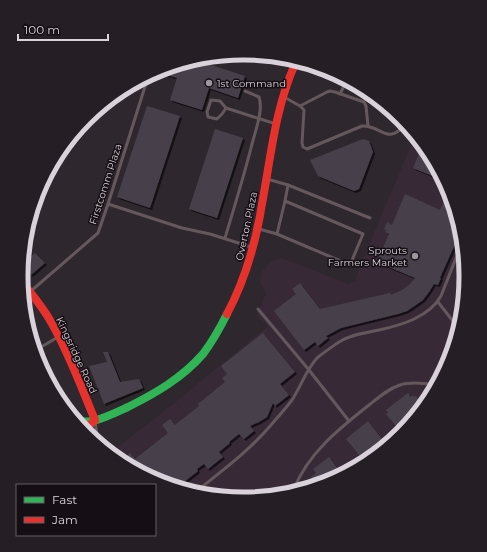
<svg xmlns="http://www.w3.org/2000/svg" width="487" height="552" viewBox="0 0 487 552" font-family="Montserrat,sans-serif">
  <defs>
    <filter id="shadow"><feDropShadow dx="2" dy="2" stdDeviation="0" flood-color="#0009"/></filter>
  </defs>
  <rect width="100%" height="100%" fill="#2e272d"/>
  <polygon fill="#382937" points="414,138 449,191 466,276 449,361 405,426 383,445 328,482 243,498 158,481 113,451 173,404 268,326 257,316 266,293 260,283 262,272 271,261 282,258 348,284 356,281 358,271"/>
  <g fill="#46414b" filter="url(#shadow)">
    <polygon points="202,62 245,76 238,98 209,88 202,110 170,100 177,78 163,74 164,69"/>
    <polygon points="147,106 180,116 150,208 117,197"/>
    <polygon points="215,129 243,138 217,218 189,209"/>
    <polygon points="363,139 369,141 373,152 359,189 354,191 318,176 310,160"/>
    <polygon points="421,149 428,160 442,180 413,168"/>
    <polygon points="449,190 458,236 455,244 440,278 441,278 438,285 434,284 429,292 423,300 413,307 407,311 398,314 341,328 326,336 328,338 318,346 315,342 304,350 274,311 296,294 292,289 300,283 320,309 390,293 391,295 402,290 409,285 415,278 377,262 389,234 385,232 386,230 384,229 387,222 392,225 405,194 440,210"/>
    <polygon points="35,253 45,263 31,275 23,266 24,259 26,261"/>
    <polygon points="263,333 295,372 280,384 289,395 275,406 273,403 267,417 259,422 250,426 254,431 244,439 239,434 229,442 230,443 219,452 223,457 208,469 204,464 197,469 198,471 179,486 158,481 124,458 130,453 135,459 168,433 162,425 170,419 175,425 199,406 198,404 225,382 222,378 227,374 221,366"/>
    <polygon points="103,352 108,352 120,382 139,379 143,388 104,404 89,366 107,362"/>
    <polygon points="408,393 411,397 413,395 414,397 416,396 421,403 407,424 400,429 398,426 396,426 386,414 388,413 386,410"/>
    <polygon points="368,421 382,439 373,446 375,448 370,451 368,450 360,456 346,439"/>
    <polygon points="329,457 341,473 328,482 317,484 311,477 316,473 313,469"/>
  </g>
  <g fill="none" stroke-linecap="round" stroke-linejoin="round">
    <g stroke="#64585d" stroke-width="3">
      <polyline points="340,94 346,82"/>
      <path d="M284,97L300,106L304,110L302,143L303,147L307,149L362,126C382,125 386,146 405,125"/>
      <polyline points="300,106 327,92 330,91 335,92 364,102 366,106 368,126"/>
      <polyline points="226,108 222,114 217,119 208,117 207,112 211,100 220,101 226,108 276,124"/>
      <polyline points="267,179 288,185"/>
      <polyline points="285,201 288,185 370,218"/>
      <polyline points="108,204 182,228 210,234 251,247"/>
      <polyline points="259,229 277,234 350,265 363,234 285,201 277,234"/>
      <path d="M225,238C234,208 243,179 251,148C254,134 264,111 259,97L245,91"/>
      <polyline points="31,291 98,233 108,204 148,77"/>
      <polyline points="438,302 456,325"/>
      <polyline points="258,309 309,370 349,421"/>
      <polyline points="37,349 48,376"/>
      <polyline points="36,350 58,337"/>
      <polyline points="95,422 98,441"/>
      <path d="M294,489C308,453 340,428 369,405C379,397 388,389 400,385C411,381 423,384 434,384"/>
      <path d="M198,490C223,470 250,450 271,425C278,417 286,408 292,400C301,386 306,370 317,358C324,352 332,347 339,342C351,334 366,333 379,330C402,325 429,317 441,296L460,248"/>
    </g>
    <g stroke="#30b455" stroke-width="8">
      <polyline points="323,69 334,74"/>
      <path d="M78,421C83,421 88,422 93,421C105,418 117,412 128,407C156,393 182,378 203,354C212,342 220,328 227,314"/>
    </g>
    <g stroke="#e5322d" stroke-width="8">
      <path d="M22,282C32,295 43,307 51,322C69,353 81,387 95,420"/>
      <path d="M227,314C245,280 256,242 262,204C271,156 275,109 295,64"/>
      <polyline points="84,430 95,420"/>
    </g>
  </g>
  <g fill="#9e969d" stroke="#150f15" stroke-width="1.5">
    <circle cx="209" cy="83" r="4"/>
    <circle cx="415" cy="256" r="4"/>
  </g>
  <g text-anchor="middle" stroke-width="3" stroke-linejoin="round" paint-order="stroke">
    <g font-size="10" fill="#dad2da" stroke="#150f15" text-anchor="start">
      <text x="217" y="87">1st Command</text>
      <text x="407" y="254" text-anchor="end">Sprouts<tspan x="407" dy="12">Farmers Market</tspan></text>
    </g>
    <g font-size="10" fill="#dad2da" stroke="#150f15">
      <text transform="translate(105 184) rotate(-72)" y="4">Firstcomm Plaza</text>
      <text transform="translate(246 226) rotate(-78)" y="4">Overton Plaza</text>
      <text transform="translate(77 355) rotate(65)" y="4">Kingsridge Road</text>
    </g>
  </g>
  <path d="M0 0H487V552H0ZM243 60H244A215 215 0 0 1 459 275V277A215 215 0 0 1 244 492H243A215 215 0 0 1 28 277V275A215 215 0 0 1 243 60Z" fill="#251f25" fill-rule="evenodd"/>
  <path fill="none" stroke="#dad2da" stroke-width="5" d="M243 60H244A215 215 0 0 1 459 275V277A215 215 0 0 1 244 492H243A215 215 0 0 1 28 277V275A215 215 0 0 1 243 60Z"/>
  <rect x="16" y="484" width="140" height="52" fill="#150f15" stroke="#645d64"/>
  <rect x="24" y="497" width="20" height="6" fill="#30b455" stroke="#645d64"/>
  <text x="52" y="504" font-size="12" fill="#dad2da">Fast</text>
  <rect x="24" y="517" width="20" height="6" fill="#e5322d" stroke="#645d64"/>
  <text x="52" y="524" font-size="12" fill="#dad2da">Jam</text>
  <path d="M18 34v6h90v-6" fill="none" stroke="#dad2da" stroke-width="2"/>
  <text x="24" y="34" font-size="12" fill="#dad2da" stroke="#150f15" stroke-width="3" paint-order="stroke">100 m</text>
</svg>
